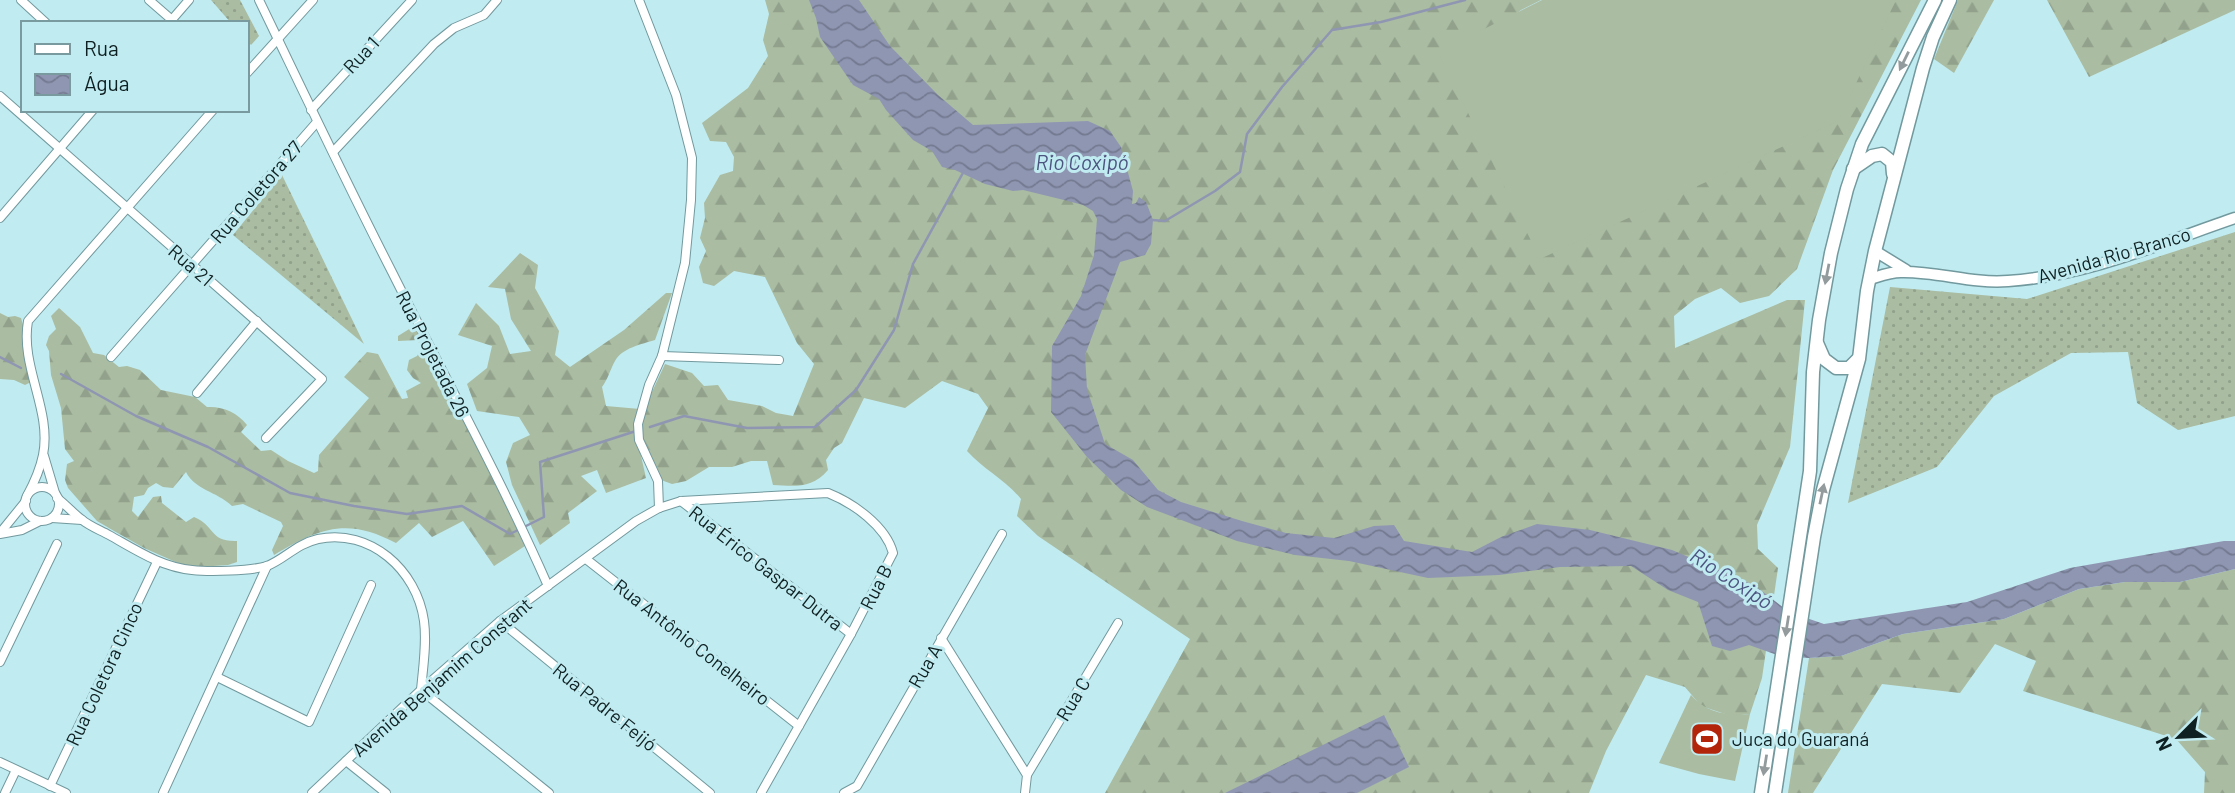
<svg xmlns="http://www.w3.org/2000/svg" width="2235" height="793" viewBox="0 0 2235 793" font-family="Barlow,sans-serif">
  <defs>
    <pattern id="grass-dots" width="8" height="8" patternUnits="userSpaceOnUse" patternTransform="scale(1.75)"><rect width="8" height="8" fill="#aabca2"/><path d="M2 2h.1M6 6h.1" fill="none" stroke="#91a18b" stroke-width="1.8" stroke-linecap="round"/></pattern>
    <pattern id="forest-firs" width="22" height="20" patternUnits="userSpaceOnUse" patternTransform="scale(1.75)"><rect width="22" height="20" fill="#aabca2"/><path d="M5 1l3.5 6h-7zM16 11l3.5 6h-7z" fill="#91a18b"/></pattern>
    <pattern id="water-waves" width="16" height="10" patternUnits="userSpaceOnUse" patternTransform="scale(1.75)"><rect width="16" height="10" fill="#8f96b2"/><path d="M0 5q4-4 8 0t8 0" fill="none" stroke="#737a90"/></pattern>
  </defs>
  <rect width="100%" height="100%" fill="#c0ebf0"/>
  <g fill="url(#grass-dots)">
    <polygon points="211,0 240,0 259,36 251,45 247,40 247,23 231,23"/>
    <polygon points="282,175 364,344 233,235"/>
    <polygon points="2235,232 2235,416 2178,430 2137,403 2128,352 2071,353 1994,396 1937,467 1848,503 1890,287 2027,299"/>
  </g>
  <g fill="url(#forest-firs)">
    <path d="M765,0H1541L1521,10L1499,27L1888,0H1921L1833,170L1797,269L1769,296L1740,303L1721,288L1695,299L1674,316L1675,348L1787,300H1805L1790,447L1757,525L1758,549L1778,568L1762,678L1750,714L1731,716L1701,706L1685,687L1646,675L1606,751L1589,793H1105L1190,639L1038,536L1017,516L1021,499C1006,480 984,470 967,451L988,408L978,394L942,381L905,408L864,398L842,443L834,448L826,460L828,470C812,489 795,486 773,485L767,461H751L732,467H709L686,481L672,484L661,480L639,447L646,478L606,493L597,470L581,476L597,491L568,513L570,523L540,545L512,485L506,462L513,443L530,435L519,417L477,411L467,384L487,368L492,346L458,335L476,303L499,326L510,354L531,351L511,319L505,289L488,287L520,253L538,265L535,288L559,331L555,355L570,367L624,330L666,293H672L655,340C642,344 622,348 615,361C610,370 608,379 602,387L606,406L640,409L639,436L643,424L644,409L665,364L692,373L704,386L718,385L728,400L762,406L776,413L793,416L814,364L797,343L765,277L734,271L714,286L703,283L699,267L706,251L700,238L705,218L704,203L720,175L733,171L734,157L726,142L710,141L702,123L748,88L768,56L763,40L769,14Z"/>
    <polygon points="1958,0 1994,0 1954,73 1934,59"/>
    <polygon points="2047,0 2235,0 2235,10 2089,77"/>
    <path d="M59,308L80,327L93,353L104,355L119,367L127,366L140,370L161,390L195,397L207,407C222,406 237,412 247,425L241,432L261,451L271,450L288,461L314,473L318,471L319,455L369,398L344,377L367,352L378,354L402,399L408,398L406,391L421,383L413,378L407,370L409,360L417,356L421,349L418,340L398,341V336L414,326L419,327L528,544L494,566L463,521L432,537L419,523L396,543C347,517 319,528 274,555L272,550L283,526L281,522L243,504L232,506C216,491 195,490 186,472L173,488L163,487L156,483L148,488L144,495L134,497L132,511L138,517L153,497L161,496L162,503L186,522L194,517C216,526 209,542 237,541V562L228,565L199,567L180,564L144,548L114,531L97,521L68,488L65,480L67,464L74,461L65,449L61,408L51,375L49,351L46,345L49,336L56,329L51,316Z"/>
    <polygon points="0,313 8,317 15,316 21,318 23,325 24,354 33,381 25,385 14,380 0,379"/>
    <polygon points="2235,569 2235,793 2204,793 2205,772 2176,739 2023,691 2036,661 1995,644 1960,693 1882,684 1813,793 1788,793 1809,658 1841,656 1903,634 2004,619 2079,589 2125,582 2180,582"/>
  </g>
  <g fill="#aabca2">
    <polygon points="1542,0 1896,0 1838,121 1540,259 1438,52"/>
    <path d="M1691,695C1706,713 1727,716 1750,714L1735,781L1699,774L1659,763Z"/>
  </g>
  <g fill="url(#water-waves)">
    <polygon points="809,0 859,0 890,46 938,95 973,125 1088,121 1110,131 1121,147 1133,191 1132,204 1136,203 1139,197 1146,202 1153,220 1151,244 1145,255 1120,262 1085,355 1087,389 1105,444 1133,460 1158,490 1181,502 1242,521 1286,533 1334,538 1374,526 1394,525 1404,541 1472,552 1501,537 1537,524 1590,530 1672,550 1754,585 1789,612 1824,624 1967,602 2070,568 2224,541 2235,541 2235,569 2180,582 2125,582 2079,589 2004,619 1903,634 1841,656 1809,658 1780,656 1749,645 1730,651 1712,646 1698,602 1668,590 1631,566 1560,567 1499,575 1428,578 1349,561 1295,555 1237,541 1147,507 1121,490 1087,457 1051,412 1052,346 1081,296 1094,255 1097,219 1093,211 1083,205 1064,200 1023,190 1013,191 985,184 955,170 942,167 932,151 913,140 886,110 879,99 853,85 820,37 816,18"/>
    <polygon points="1384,715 1409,767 1357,793 1225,793"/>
  </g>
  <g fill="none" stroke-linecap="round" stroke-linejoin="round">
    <g stroke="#8f96b2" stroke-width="2.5">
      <polyline points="1152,220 1165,221 1215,191 1240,172 1247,134 1282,87 1332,30 1381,22 1465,0"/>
      <polyline points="0,357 21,368"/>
      <polyline points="61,374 136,416 208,447 290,493 354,506 407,514 462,506 510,534 544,517 540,462 636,431"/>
      <polyline points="650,427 684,416 747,428 815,427 856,390 894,330 913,264 964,171"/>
    </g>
    <defs>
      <g id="minor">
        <polyline points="21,0 46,23"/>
        <polyline points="149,0 172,20"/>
        <path d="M259,0C303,91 346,182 392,272C444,376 501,479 548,586"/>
        <polyline points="639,0 676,95 692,158 691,200 685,263 662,356 649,385 638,424 639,440 658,481 659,508"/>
        <polyline points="169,23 189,0"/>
        <polyline points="247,73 313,0"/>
        <polyline points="0,96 322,379 266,438"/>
        <polyline points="311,110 412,0"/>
        <polyline points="333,152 434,44 454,28 484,15 497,0"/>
        <polyline points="0,218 93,110"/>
        <polyline points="662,356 779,360"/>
        <polyline points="111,357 317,122"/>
        <polyline points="197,393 257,321"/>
        <polyline points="44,456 55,493"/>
        <circle cx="42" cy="504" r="17"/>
        <path d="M27,496C34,483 40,470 43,455C52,410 20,367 28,321L213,110"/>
        <path d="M57,498C66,505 73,513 81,519C89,526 100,530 109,535C136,550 161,567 192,570C209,572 251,571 267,566C285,559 296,544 318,539C370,528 417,570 424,621C427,644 423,667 421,690"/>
        <polyline points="681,501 851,634"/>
        <polyline points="52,518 82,520"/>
        <polyline points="0,533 26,501"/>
        <polyline points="0,534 22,530 40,521"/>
        <polyline points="586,559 799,726"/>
        <polyline points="500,621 710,793"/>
        <polyline points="941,638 1027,775 1025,793"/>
        <polyline points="0,662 57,544"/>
        <polyline points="217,677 309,722 371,585"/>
        <polyline points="421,690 549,793"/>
        <polyline points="346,761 386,793"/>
        <polyline points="0,762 66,793"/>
        <polyline points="1027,775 1118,623"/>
        <polyline points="50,786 157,562"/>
        <polyline points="5,793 16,770"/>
        <polyline points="163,793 267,566"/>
        <path d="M312,793L421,690L500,621L636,521L659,508L681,501L828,493C853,503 886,526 893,553L851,634L761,793"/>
        <polyline points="844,793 857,786 1002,534"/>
      </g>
      <g id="tertiary">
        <polyline points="1875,251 1906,270"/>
        <path d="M1870,279C1880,276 1890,272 1901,272C1937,271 1972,284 2008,281C2086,276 2162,243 2235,218"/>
      </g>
      <g id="primary">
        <polyline points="1853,169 1872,156 1882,154 1892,162 1893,174"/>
        <polyline points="1817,343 1824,359 1836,368 1849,368 1858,359"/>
        <polyline points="1761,793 1810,471 1813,372 1819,320 1831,253 1847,189 1862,144 1935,0"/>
        <polyline points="1775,793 1814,537 1823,490 1859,359 1867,291 1875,251 1923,68 1933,37 1950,0"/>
      </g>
    </defs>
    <use href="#minor" stroke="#71999e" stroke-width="10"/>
    <use href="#tertiary" stroke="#71999e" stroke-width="13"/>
    <use href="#primary" stroke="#71999e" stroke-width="15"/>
    <use href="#minor" stroke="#fff" stroke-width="8"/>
    <use href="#tertiary" stroke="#fff" stroke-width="10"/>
    <use href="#primary" stroke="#fff" stroke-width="12"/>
  </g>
  <defs><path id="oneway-solid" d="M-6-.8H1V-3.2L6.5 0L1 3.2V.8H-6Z" transform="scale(1.75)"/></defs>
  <g fill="#939b9c">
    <use href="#oneway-solid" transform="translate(1904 61) rotate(116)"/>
    <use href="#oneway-solid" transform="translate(1827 274) rotate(101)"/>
    <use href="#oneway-solid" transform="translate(1822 494) rotate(-78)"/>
    <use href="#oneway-solid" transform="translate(1787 626) rotate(99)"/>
    <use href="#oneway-solid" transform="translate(1765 765) rotate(99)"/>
  </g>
  <defs>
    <symbol id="stadium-square" viewBox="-11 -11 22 22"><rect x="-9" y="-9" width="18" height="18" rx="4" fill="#b2250b" stroke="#c0ebf0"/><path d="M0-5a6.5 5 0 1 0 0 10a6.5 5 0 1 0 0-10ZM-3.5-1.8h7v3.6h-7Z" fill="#fff"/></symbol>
  </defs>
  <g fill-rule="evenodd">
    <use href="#stadium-square" x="1688" y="720" width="38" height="38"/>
  </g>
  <g text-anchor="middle" stroke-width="6" stroke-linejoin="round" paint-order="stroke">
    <g font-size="19" fill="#0f2022" stroke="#c0ebf0">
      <text transform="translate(361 55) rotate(-47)" y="7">Rua 1</text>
      <text transform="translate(256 192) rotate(-49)" y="7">Rua Coletora 27</text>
      <text transform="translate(2114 255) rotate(-16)" y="7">Avenida Rio Branco</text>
      <text transform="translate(191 265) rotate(41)" y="7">Rua 21</text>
      <text transform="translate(433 354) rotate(63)" y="7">Rua Projetada 26</text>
      <text transform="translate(766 568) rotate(38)" y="7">Rua Érico Gaspar Dutra</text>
      <text transform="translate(876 587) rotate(-63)" y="7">Rua B</text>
      <text transform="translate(692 642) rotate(38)" y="7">Rua Antônio Conelheiro</text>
      <text transform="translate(925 666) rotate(-60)" y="7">Rua A</text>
      <text transform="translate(104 674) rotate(-65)" y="7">Rua Coletora Cinco</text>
      <text transform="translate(442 677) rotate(-41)" y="7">Avenida Benjamim Constant</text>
      <text transform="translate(1073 699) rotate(-59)" y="7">Rua C</text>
      <text transform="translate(605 707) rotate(39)" y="7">Rua Padre Feijó</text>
    </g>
    <g font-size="19" fill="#0f2022" stroke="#c0ebf0" text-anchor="start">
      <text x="1732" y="746">Juca do Guaraná</text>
    </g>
    <g font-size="21" font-style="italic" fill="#4c5480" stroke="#c0ebf0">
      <text x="1082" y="170">Rio Coxipó</text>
      <text transform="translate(1731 579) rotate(33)" y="7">Rio Coxipó</text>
    </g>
  </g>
  <rect x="21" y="21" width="228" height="91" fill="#c0ebf0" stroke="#799a9e" stroke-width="2"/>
  <rect x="35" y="44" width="35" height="10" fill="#ffffff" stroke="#799a9e" stroke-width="2"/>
  <text x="84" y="56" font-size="21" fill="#0f2022">Rua</text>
  <rect x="35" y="74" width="35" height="21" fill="url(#water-waves)" stroke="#799a9e" stroke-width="2"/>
  <text x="84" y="91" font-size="21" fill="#0f2022">Água</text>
  <g transform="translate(2179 737) rotate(246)" stroke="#c0ebf0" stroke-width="5" paint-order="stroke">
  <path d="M0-5L12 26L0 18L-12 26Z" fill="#0f2022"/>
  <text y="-10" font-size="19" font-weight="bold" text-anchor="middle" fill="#0f2022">N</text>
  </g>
</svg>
